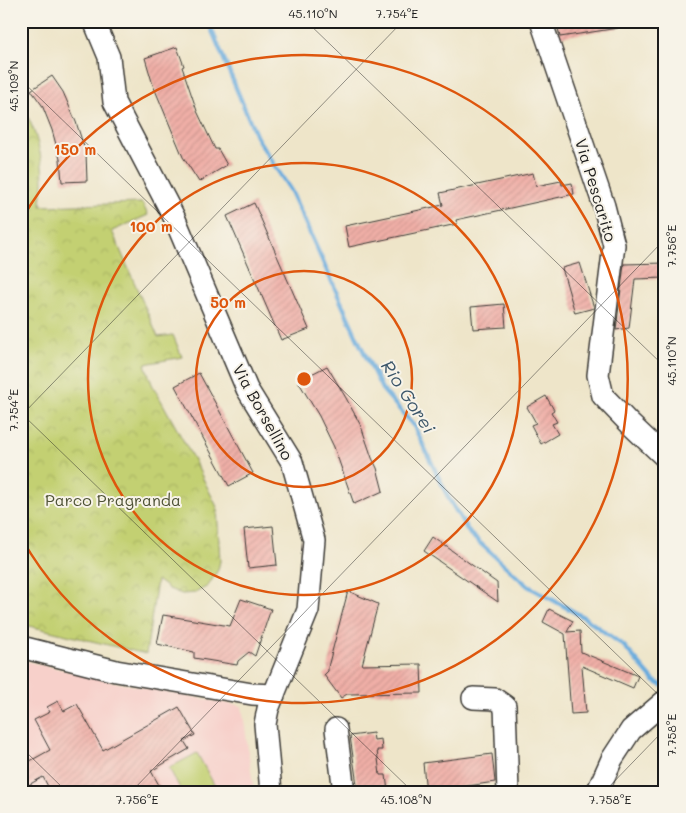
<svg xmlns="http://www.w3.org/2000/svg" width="686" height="813" viewBox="0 0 686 813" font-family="Mali,sans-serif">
  <defs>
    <pattern id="park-crowns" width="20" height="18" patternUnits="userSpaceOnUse" patternTransform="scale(1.25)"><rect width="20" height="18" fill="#c3d072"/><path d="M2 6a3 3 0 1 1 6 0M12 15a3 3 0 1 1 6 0" fill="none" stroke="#a7b262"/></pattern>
    <pattern id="building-hatch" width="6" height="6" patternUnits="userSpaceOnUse" patternTransform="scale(1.25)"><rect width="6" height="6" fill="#f0afa7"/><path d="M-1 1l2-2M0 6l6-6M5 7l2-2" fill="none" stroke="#cd968f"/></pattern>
  </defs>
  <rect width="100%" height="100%" fill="#f7f3e8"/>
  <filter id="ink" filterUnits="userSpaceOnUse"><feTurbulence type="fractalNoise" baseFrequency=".02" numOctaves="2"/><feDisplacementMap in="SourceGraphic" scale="10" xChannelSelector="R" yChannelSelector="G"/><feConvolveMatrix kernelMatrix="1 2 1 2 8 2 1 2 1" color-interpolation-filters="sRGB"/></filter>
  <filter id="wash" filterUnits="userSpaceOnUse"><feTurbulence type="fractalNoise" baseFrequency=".0096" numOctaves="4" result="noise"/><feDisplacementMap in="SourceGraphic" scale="20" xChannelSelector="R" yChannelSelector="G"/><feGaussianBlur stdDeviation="1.12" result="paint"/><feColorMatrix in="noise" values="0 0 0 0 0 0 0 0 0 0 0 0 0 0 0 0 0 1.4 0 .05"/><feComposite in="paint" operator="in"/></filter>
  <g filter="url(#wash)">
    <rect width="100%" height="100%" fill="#eee5c9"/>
    <polygon fill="#f7d0ca" points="21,660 119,683 242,706 254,792 21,792"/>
    <polygon fill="#c3d072" stroke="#707647" points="197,753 218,792 182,792 169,768"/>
    <path fill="url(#park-crowns)" stroke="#707647" d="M21,104C35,127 43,155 43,182C43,190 41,198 41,206L142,203L148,215L112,231L158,337L173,335L182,357L145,364L152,384L194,460L217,507L220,561L218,570L208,586L195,593L182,594L169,589L157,580L146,654L21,624Z"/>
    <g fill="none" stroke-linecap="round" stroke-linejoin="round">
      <polyline stroke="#68abdd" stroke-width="4.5" points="208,21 257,138 291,191 360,344 382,389 414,426 449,499 470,534 528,586 585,618 624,646 654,681 665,687"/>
    </g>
    <g id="blocks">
      <g fill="url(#building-hatch)">
        <polygon points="573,21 618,21 618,28 560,37 557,24"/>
        <polygon points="177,47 184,66 182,67 197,111 215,149 218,149 227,165 199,182 183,157 153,85 145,58"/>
        <polygon points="52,76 63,92 76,122 86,153 87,181 62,182 60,159 52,130 42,105 31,90"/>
        <polygon points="533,173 536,186 561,181 562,185 572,183 574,194 456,220 457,224 349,247 345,226 443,205 440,193"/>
        <polygon points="254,203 309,329 281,340 227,216"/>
        <polygon points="580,263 594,308 575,313 562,268"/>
        <polygon points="665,263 665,278 635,279 629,328 616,330 624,264"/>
        <polygon points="504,304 506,327 473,329 471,307"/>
        <polygon points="327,366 346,398 361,426 372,458 377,468 383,491 354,504 334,447 319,416 298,381"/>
        <polygon points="199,373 253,473 229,486 175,386"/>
        <polygon points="546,396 554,410 551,412 557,422 552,424 558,434 541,444 531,425 536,423 527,407"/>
        <polygon points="273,526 277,565 248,568 244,529"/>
        <polygon points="433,537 497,583 498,602 424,551"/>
        <polygon points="348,591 378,604 362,665 421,664 422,693 347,694 341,698 324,675 328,671 328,667"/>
        <polygon points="241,599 271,609 255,656 249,652 238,661 237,665 194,658 194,652 157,644 163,615 230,626"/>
        <polygon points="549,609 573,621 567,632 580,631 581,652 638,676 633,688 582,666 586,713 571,714 565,634 543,622"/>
        <polygon points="58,701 64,711 77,704 103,750 179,707 195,735 184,741 189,749 151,771 163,792 51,792 43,777 21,789 21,766 50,750 34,720 50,712 47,707"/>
        <polygon points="373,733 374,740 381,739 382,750 377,750 380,775 386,775 388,792 358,792 350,736"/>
        <polygon points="492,754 495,782 426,792 423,763"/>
      </g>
    </g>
  </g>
  <g filter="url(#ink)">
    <use href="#blocks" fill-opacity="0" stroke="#3c3a36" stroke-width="1"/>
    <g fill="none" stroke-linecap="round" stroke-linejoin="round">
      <defs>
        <g id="minor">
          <polyline points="94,21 109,57 114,102 174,217 247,389 292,462 314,540 308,610 268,709 265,724 271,792"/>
          <polyline points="541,21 604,206 614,245 598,375 603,396 631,425 665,457"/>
          <polyline points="21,647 116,671 252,694 274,695"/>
          <polyline points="473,698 495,699 505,706 508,792"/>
          <polyline points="336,729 344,792"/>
          <polyline points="598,792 599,788 612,759 631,730 665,701"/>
        </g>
      </defs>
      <use href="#minor" stroke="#3c3a36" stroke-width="24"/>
      <use href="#minor" stroke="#fff" stroke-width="21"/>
    </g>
  </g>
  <path fill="none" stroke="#1c1c1c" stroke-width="1" stroke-opacity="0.45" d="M306,21L665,367M652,21L665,34M21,80L665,701M21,413L413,792M21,416L403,21M21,747L67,792M131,792L665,239M604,792L665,729"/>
  <g fill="none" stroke="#de560d" stroke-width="2.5">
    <circle cx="304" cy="379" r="108"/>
    <circle cx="304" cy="379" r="216"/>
    <path d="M22 219A324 324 0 1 1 22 539"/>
  </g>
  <g text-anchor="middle" stroke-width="4" stroke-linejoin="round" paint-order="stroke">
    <g font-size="16" fill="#1c1c1c" stroke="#f7f3e8">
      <text transform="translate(596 190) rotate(73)" y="6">Via Pescarito</text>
      <text transform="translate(263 412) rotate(61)" y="6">Via Borsellino</text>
    </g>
    <g font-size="16" fill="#4e5236" stroke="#f7f3e8">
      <text x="113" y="506">Parco Pragranda</text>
    </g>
    <g font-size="18" font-style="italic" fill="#3a5569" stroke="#f7f3e8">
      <text transform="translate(408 397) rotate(57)" y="6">Rio Gorei</text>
    </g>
  </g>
  <circle cx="304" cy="379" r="8" fill="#de560d" stroke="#f7f3e8" stroke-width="2.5"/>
  <g font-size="15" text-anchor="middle" font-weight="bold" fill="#de560d" stroke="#f7f3e8" stroke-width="4" stroke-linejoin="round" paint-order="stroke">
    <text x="75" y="155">150 m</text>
    <text x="151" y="232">100 m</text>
    <text x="228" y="308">50 m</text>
  </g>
  <rect width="686" height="813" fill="none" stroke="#f7f3e8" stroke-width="55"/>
  <rect x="28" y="28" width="630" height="758" fill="none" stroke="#1c1c1c" stroke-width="2"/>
  <g font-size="12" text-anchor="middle" fill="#1c1c1c">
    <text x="313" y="18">45.110°N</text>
    <text x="397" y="18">7.754°E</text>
    <text transform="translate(14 86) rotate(-90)" y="4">45.109°N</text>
    <text transform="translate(672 246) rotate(-90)" y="4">7.756°E</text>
    <text transform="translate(672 361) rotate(-90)" y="4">45.110°N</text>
    <text transform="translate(14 410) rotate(-90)" y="4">7.754°E</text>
    <text transform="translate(672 735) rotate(-90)" y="4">7.758°E</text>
    <text x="137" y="804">7.756°E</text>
    <text x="406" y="804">45.108°N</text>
    <text x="610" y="804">7.758°E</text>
  </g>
</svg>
